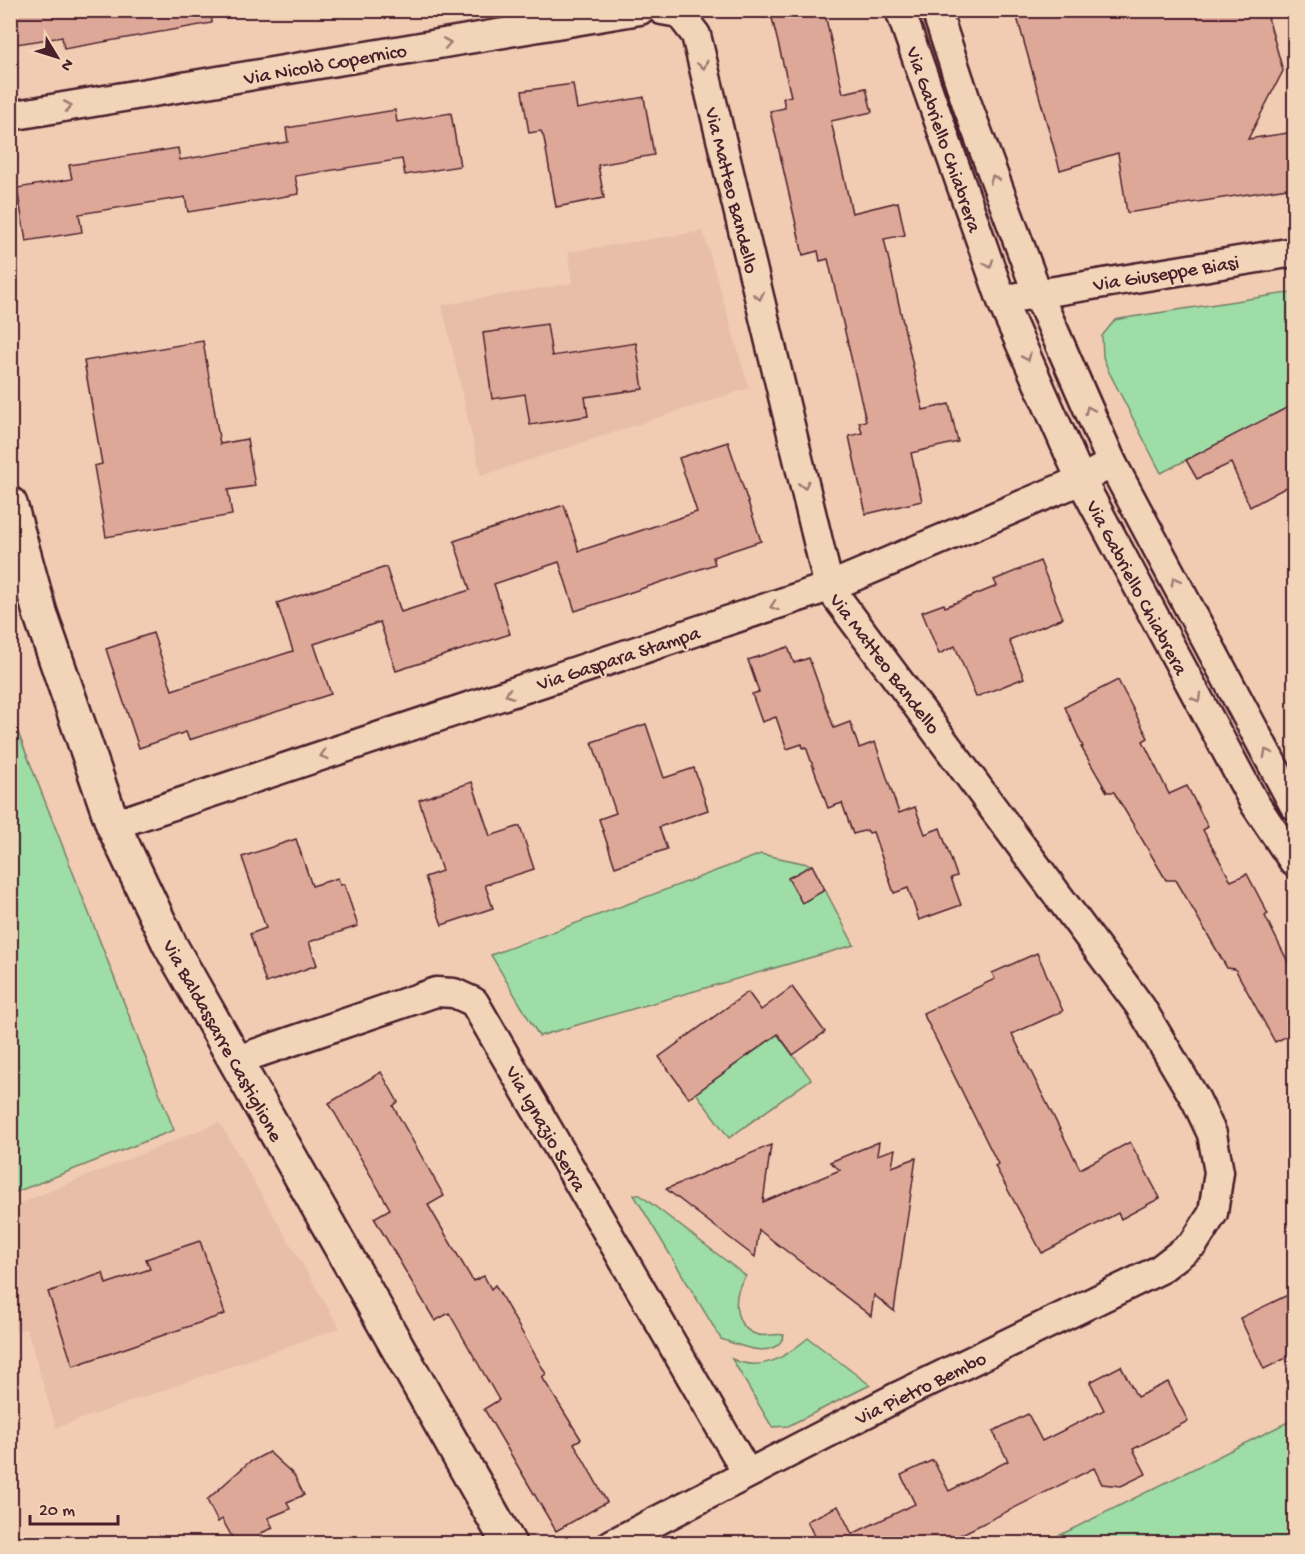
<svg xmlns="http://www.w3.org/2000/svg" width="1305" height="1554" viewBox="0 0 1305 1554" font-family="'Gochi Hand',sans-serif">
  <rect width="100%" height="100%" fill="#f1ccb3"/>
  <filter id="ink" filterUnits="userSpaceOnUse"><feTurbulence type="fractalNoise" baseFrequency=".0167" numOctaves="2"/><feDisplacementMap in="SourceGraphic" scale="12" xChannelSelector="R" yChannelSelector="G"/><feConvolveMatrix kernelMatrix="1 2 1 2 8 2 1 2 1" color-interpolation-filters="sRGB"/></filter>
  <g filter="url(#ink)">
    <g fill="#e8bea8">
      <polygon points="703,231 749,388 481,476 442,305 572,283 568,252"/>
      <polygon points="219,1122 340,1328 56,1428 27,1329 11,1332 11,1207"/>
    </g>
    <g fill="#9edda5" stroke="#747e68" stroke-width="1.5">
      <polygon points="1294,292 1294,419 1288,408 1161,473 1109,372 1103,357 1102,336 1115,320 1125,318"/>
      <polygon points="10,712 174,1130 11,1194 10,1194"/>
      <polygon points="761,854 812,865 854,945 539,1036 491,955"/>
      <polygon points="777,1034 811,1079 729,1138 696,1093"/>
      <path d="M634,1195H640L746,1276C732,1292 732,1325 755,1334C765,1338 774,1333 784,1335C775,1362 739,1345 721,1339Z"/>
      <path d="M808,1338L870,1385L788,1426L772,1427L732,1359C762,1373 785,1357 808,1338Z"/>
      <polygon points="1294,1419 1294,1543 1044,1543"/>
    </g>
    <g fill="#dea899" stroke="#4a1f2b" stroke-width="1.5">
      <polygon points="10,10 211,10 212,23 64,49 62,37 10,45"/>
      <polygon points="770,10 824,10 843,93 866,88 872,112 831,121 852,213 898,202 905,235 884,239 923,410 949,404 958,442 911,453 922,501 866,514 849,436 862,433 859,422 866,421 828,259 820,261 818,251 803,255 770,111 785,108 783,98 791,96"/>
      <polygon points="1015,10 1266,10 1283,71 1248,139 1294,132 1294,187 1127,213 1118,153 1060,170"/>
      <polygon points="573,84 577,109 644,97 654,155 598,165 604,198 556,207 544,138 541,131 529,133 522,91"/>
      <polygon points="395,110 397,122 451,113 460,166 405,175 402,159 295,176 299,194 188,212 185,197 79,214 82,232 26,241 17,188 72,179 69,165 178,148 180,160 288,142 286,128"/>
      <polygon points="547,324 552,356 636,343 643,389 585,397 588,416 530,425 525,394 492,399 483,333"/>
      <polygon points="203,341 220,444 247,439 255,486 228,490 232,515 106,537 94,466 102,464 84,361"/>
      <polygon points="1294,404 1294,483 1250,507 1231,463 1197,479 1186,460"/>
      <polygon points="728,442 761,541 713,557 715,564 575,611 559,562 494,584 510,634 396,671 380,622 314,644 331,694 189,740 186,732 139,748 106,649 153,633 172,690 293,651 277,603 386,567 401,612 470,590 454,541 564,505 579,551 697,512 679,458"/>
      <polygon points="1040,561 1063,618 1009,640 1024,678 976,697 955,646 939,654 922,612 944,604 945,607 997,586 994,580"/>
      <polygon points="788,647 794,663 809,658 834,728 850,722 859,748 875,742 899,813 915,807 925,834 940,828 957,876 951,878 961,905 919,920 908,888 894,893 873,832 869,833 867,830 853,834 842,803 828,808 806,747 803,748 802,744 787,749 776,717 762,722 752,694 759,692 748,660"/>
      <polygon points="1118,680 1148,738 1143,741 1169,794 1187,786 1208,827 1203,830 1231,881 1247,874 1268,914 1265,916 1294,974 1294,1033 1275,1042 1235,969 1227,968 1176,880 1166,880 1114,792 1107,792 1081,747 1083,747 1065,707"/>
      <polygon points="646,724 664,778 694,768 708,810 659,827 667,849 615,867 599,819 616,813 592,742"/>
      <polygon points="472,782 490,836 520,826 534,869 485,885 493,908 442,925 425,877 442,871 419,800"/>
      <polygon points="296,839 312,886 338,878 340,885 344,884 358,926 309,942 317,965 266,983 250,934 266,928 242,857"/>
      <polygon points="812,865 825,890 802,903 788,878"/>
      <polygon points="1037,953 1063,1011 1012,1034 1080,1169 1130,1142 1160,1198 1121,1219 1118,1213 1042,1253 995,1166 998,1164 923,1013 995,979 992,973"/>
      <polygon points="792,987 825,1032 793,1055 778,1034 689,1098 659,1057 748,992 761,1010"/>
      <polygon points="381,1072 398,1102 393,1106 444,1196 428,1205 473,1281 484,1276 491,1289 495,1285 546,1374 542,1377 581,1439 574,1443 607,1502 556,1531 484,1409 499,1400 449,1313 435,1321 374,1218 390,1209 329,1103"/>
      <polygon points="879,1142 877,1155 895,1149 892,1167 916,1158 894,1311 874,1295 871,1316 759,1230 755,1257 666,1189 771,1145 763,1202 840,1170 830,1162"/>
      <polygon points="200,1241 225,1314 73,1366 48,1292 103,1273 106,1284 150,1269 146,1259"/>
      <polygon points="1294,1292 1294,1354 1264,1369 1240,1318"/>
      <polygon points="1121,1366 1137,1397 1168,1382 1188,1421 1133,1449 1146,1474 1121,1486 1102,1484 1094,1468 942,1544 818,1544 807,1521 838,1506 852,1534 915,1504 901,1475 933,1460 949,1491 1008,1461 993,1431 1028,1414 1042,1441 1104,1410 1090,1382"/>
      <polygon points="269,1452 294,1475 304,1495 287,1502 290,1509 268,1518 273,1528 261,1533 263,1537 250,1544 236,1544 222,1519 218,1522 207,1500 248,1463"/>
    </g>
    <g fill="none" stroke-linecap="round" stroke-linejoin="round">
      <defs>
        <g id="minor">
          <polyline points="900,10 1003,304 1081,480 1255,804 1294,862"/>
          <polyline points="936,10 968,107 1037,292 1112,463 1294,805"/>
          <polyline points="10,116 640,10"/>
          <polyline points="1018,297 1294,252"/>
          <polyline points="113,825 829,587 1081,480 1112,463"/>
          <polyline points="234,1061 436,992 454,993 474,1002 747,1473"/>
          <polyline points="612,1544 901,1395 1159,1270 1194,1243 1213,1213 1219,1172 1212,1134 1196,1100 1140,1006 829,587 696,35 679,13 662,10"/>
        </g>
        <polyline id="major" points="10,504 40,613 113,825 170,945 509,1544"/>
      </defs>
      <use href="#minor" stroke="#4a1f2b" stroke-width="33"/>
      <use href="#major" stroke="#4a1f2b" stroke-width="38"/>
      <use href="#minor" stroke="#f2d5b9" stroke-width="28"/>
      <use href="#major" stroke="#f2d5b9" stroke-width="33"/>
    </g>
    <defs><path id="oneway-chevron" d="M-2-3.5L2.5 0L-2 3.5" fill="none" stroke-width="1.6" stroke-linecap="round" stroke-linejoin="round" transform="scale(1.5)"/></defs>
    <g stroke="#9e7a72">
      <use href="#oneway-chevron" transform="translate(447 43) rotate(-10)"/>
      <use href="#oneway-chevron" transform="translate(703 65) rotate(76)"/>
      <use href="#oneway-chevron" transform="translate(68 106) rotate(-10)"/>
      <use href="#oneway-chevron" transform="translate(994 179) rotate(-111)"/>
      <use href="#oneway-chevron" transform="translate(989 264) rotate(70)"/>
      <use href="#oneway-chevron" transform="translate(759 296) rotate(77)"/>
      <use href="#oneway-chevron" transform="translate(1027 357) rotate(66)"/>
      <use href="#oneway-chevron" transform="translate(1089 410) rotate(-114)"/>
      <use href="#oneway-chevron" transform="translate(804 485) rotate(77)"/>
      <use href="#oneway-chevron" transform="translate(1175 581) rotate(-118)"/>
      <use href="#oneway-chevron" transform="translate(774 606) rotate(162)"/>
      <use href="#oneway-chevron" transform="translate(509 694) rotate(162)"/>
      <use href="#oneway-chevron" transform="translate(1197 698) rotate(61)"/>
      <use href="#oneway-chevron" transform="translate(1267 753) rotate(-118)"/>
      <use href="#oneway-chevron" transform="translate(324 755) rotate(162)"/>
    </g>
  </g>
  <g text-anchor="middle" stroke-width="4.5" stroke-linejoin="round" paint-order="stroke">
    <g font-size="20" fill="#4a1f2b" stroke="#f2d5b9">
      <text transform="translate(325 63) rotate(-10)" y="7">Via Nicolò Copernico</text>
      <text transform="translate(945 139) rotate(71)" y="7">Via Gabriello Chiabrera</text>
      <text transform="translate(733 190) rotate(76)" y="7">Via Matteo Bandello</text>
      <text transform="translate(1166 272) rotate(-9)" y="7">Via Giuseppe Biasi</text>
      <text transform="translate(1138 587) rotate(62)" y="7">Via Gabriello Chiabrera</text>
      <text transform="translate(618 657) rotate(-18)" y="7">Via Gaspara Stampa</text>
      <text transform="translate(886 663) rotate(53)" y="7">Via Matteo Bandello</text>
      <text transform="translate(224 1040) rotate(61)" y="7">Via Baldassarre Castiglione</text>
      <text transform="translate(547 1128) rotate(60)" y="7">Via Ignazio Serra</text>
      <text transform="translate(920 1387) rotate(-26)" y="7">Via Pietro Bembo</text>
    </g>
  </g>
  <rect width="1305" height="1554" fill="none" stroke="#f2d5b9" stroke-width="36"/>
  <rect x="18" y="18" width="1269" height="1518" fill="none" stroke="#4a1f2b" stroke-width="2" filter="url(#ink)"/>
  <g transform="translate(57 57) rotate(128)" stroke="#f2d5b9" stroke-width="4.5" paint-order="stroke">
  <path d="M0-4.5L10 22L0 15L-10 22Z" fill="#4a1f2b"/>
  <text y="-9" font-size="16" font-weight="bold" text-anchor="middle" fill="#4a1f2b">N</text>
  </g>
  <path d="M30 1515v9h88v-9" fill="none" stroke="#4a1f2b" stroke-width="3"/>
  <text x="39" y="1515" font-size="18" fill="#4a1f2b" stroke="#f2d5b9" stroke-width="4.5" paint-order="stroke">20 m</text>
</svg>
